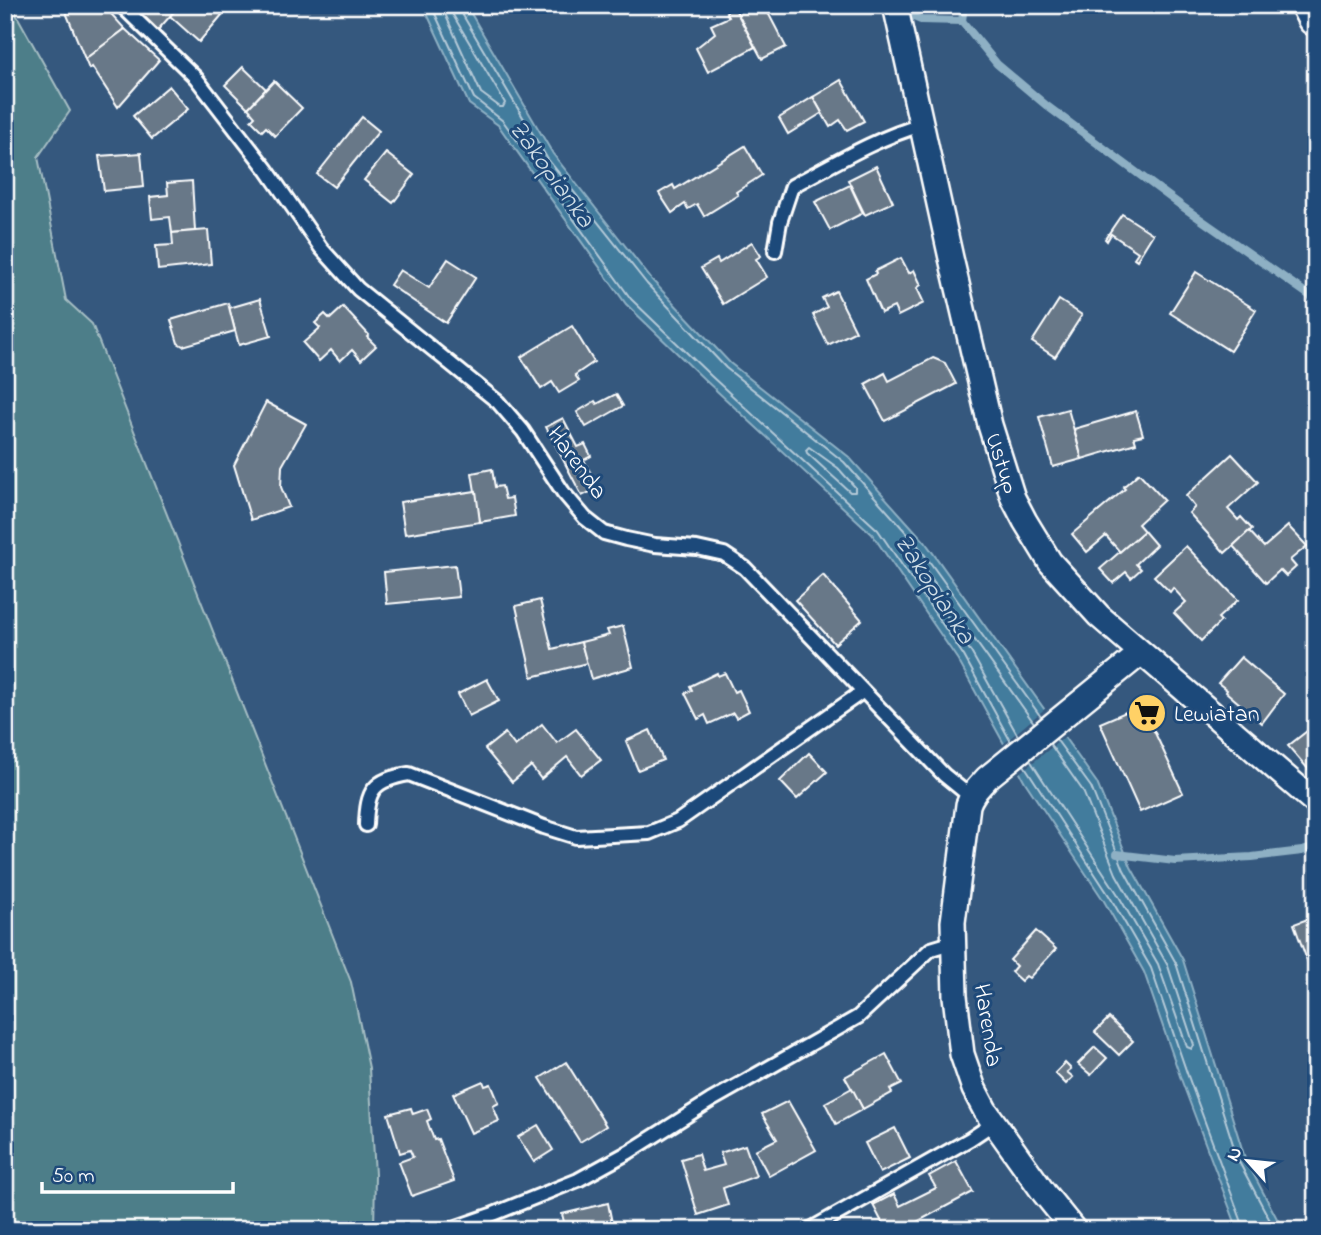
<svg xmlns="http://www.w3.org/2000/svg" width="1321" height="1235" viewBox="0 0 1321 1235" font-family="'Indie Flower',sans-serif">
  <rect width="100%" height="100%" fill="#35587e"/>
  <filter id="ink" filterUnits="userSpaceOnUse"><feTurbulence type="fractalNoise" baseFrequency=".0143" numOctaves="2"/><feDisplacementMap in="SourceGraphic" scale="14" xChannelSelector="R" yChannelSelector="G"/><feConvolveMatrix kernelMatrix="1 2 1 2 8 2 1 2 1" color-interpolation-filters="sRGB"/></filter>
  <g filter="url(#ink)">
    <polygon fill="#4d7e89" stroke="#a6bec4" stroke-width="2" points="5,5 11,5 70,111 38,157 66,300 92,324 351,982 369,1068 375,1175 374,1230 5,1230"/>
    <polygon fill="#437b9d" stroke="#8eb0c4" stroke-width="2" points="423,5 466,5 553,154 652,280 730,363 849,457 925,542 1097,783 1131,867 1183,960 1245,1158 1283,1230 1238,1230 1181,1079 1144,972 1104,901 1025,782 958,660 872,534 706,381 626,304 498,125 469,104"/>
    <polygon fill="#35587e" points="1047,707 1067,735 1017,775 1001,746"/>
    <g fill="none" stroke-linecap="round" stroke-linejoin="round">
      <g stroke="#b4cad8" stroke-width="2">
        <polyline points="431,5 474,98 503,121 631,299 711,376 878,530 964,656 1011,742"/>
        <polyline points="441,5 481,93 500,107 503,107 505,103 453,15 451,5"/>
        <polyline points="460,5 461,12 547,158 647,284 726,368 844,462 919,547 1041,717"/>
        <polygon points="809,447 838,468 855,487 855,492 850,492 807,453 806,450"/>
        <polyline points="1018,736 971,652 905,554 905,549 909,549 912,552 1034,723"/>
        <polyline points="1056,739 1091,787 1124,870 1176,963 1238,1160 1275,1230"/>
        <polyline points="1030,760 1039,774 1117,893 1158,964 1187,1047 1192,1049 1194,1045 1168,966 1116,874 1083,791 1050,744"/>
        <polyline points="1024,765 1110,897 1151,968 1188,1076 1243,1225 1244,1230"/>
      </g>
      <g stroke="#8eb0c4" stroke-width="8">
        <polyline points="901,12 921,20 962,21 997,64 1047,106 1183,207 1316,300"/>
        <polyline points="962,21 964,5"/>
        <polyline points="1117,854 1175,861 1252,857 1302,851 1316,847"/>
      </g>
    </g>
    <g fill="#687888" stroke="#fff" stroke-width="2">
      <polygon points="63,5 103,5 125,29 85,59"/>
      <polygon points="147,5 180,5 156,32 137,16"/>
      <polygon points="180,5 211,5 222,15 199,42 170,16"/>
      <polygon points="737,5 764,5 786,47 762,59 734,7"/>
      <polygon points="734,7 755,47 708,72 696,48 715,33 711,25 729,17 726,12"/>
      <polygon points="125,29 159,60 118,107 92,67 89,69 85,59"/>
      <polygon points="243,67 266,89 248,108 225,85"/>
      <polygon points="841,80 864,121 847,130 840,120 830,127 813,97"/>
      <polygon points="274,81 302,108 275,136 266,127 262,131 251,120 255,116 248,108"/>
      <polygon points="169,86 188,109 152,139 133,116"/>
      <polygon points="813,97 822,113 788,134 779,118"/>
      <polygon points="362,117 379,131 334,187 317,174"/>
      <polygon points="745,146 762,175 736,192 738,195 704,216 697,204 688,209 685,204 672,213 659,193 673,185 675,189"/>
      <polygon points="141,153 144,187 104,191 99,156"/>
      <polygon points="386,153 414,175 393,203 364,180"/>
      <polygon points="876,166 893,202 865,215 848,180"/>
      <polygon points="192,181 195,231 172,233 170,217 152,219 150,197 168,195 167,183"/>
      <polygon points="850,185 863,213 830,230 815,202"/>
      <polygon points="1122,214 1153,234 1137,260 1134,258 1138,252 1111,234 1107,241 1105,239"/>
      <polygon points="208,230 211,264 158,270 156,246 173,245 172,233"/>
      <polygon points="752,242 761,256 756,259 767,277 723,304 701,268 717,259 719,263"/>
      <polygon points="901,258 909,273 914,270 921,285 917,288 924,303 898,316 894,307 881,313 866,279 876,274 875,271"/>
      <polygon points="448,259 476,277 446,323 390,285 400,270 429,288"/>
      <polygon points="1196,272 1256,310 1230,351 1170,313"/>
      <polygon points="836,291 856,331 828,345 813,315 827,307 822,298"/>
      <polygon points="260,299 271,336 239,345 229,308"/>
      <polygon points="1059,300 1082,315 1055,357 1032,342"/>
      <polygon points="228,303 235,331 183,346 178,343 171,320"/>
      <polygon points="343,307 369,335 367,337 376,346 361,360 352,350 340,361 331,350 319,361 303,343 320,328 315,323 325,314 330,319"/>
      <polygon points="572,326 594,362 575,375 579,381 559,393 552,382 541,389 521,357"/>
      <polygon points="933,358 945,363 956,384 885,421 865,384 885,373 889,381"/>
      <polygon points="616,394 623,406 586,427 577,412 595,401 597,404"/>
      <polygon points="266,402 306,424 282,466 281,487 289,507 251,520 234,465"/>
      <polygon points="1068,409 1082,459 1053,467 1039,417"/>
      <polygon points="1136,411 1143,435 1134,437 1136,443 1082,459 1074,429"/>
      <polygon points="563,418 578,447 585,444 591,456 584,460 598,488 582,496 546,427"/>
      <polygon points="1232,454 1258,482 1228,509 1238,520 1241,517 1252,529 1225,553 1189,513 1195,507 1186,496"/>
      <polygon points="492,469 495,487 502,486 505,499 512,498 515,516 480,522 472,473"/>
      <polygon points="1139,473 1164,500 1138,524 1144,531 1120,552 1106,536 1087,552 1072,534 1125,489 1123,487"/>
      <polygon points="476,491 480,522 405,534 400,502"/>
      <polygon points="1288,526 1307,546 1290,560 1296,567 1286,576 1280,570 1266,583 1233,546 1249,531 1264,547"/>
      <polygon points="1144,531 1156,545 1136,564 1141,569 1131,578 1126,572 1113,583 1100,569"/>
      <polygon points="1186,546 1238,600 1218,618 1221,621 1201,641 1174,613 1186,602 1173,588 1170,592 1154,576"/>
      <polygon points="455,565 459,597 387,604 384,572"/>
      <polygon points="823,575 862,620 835,644 795,600"/>
      <polygon points="540,600 552,649 581,642 587,663 532,677 516,606"/>
      <polygon points="623,626 633,667 591,679 581,642 609,635 607,630"/>
      <polygon points="1241,657 1284,694 1262,723 1226,692 1227,690 1218,683"/>
      <polygon points="717,673 718,676 725,673 734,692 739,690 749,711 736,718 733,713 709,724 705,715 698,719 685,693 692,690 690,686"/>
      <polygon points="487,679 499,701 469,716 458,694"/>
      <polygon points="1142,705 1183,793 1140,812 1100,723"/>
      <polygon points="542,724 557,743 576,729 601,760 581,775 567,757 541,779 531,766 512,782 485,749 505,733 515,746"/>
      <polygon points="1316,724 1316,763 1309,770 1288,746"/>
      <polygon points="650,730 663,760 638,770 626,741"/>
      <polygon points="809,753 827,772 797,799 780,781"/>
      <polygon points="1316,916 1316,960 1308,963 1294,924"/>
      <polygon points="1036,931 1056,949 1029,978 1026,976 1021,981 1011,972 1016,966 1010,960"/>
      <polygon points="1109,1018 1133,1041 1119,1055 1095,1032"/>
      <polygon points="1095,1047 1107,1058 1091,1075 1078,1064"/>
      <polygon points="886,1054 902,1084 890,1090 892,1093 863,1109 845,1077"/>
      <polygon points="566,1062 606,1126 580,1142 540,1078"/>
      <polygon points="1065,1063 1071,1069 1067,1072 1073,1077 1066,1084 1055,1073"/>
      <polygon points="483,1081 485,1086 491,1084 499,1103 493,1106 499,1121 471,1133 453,1094"/>
      <polygon points="852,1088 863,1109 836,1124 825,1103"/>
      <polygon points="788,1101 816,1150 769,1176 755,1150 777,1139 762,1114"/>
      <polygon points="411,1108 413,1114 427,1109 431,1119 427,1121 434,1140 438,1139 454,1181 412,1196 399,1162 413,1157 410,1150 400,1153 388,1114"/>
      <polygon points="538,1125 553,1150 534,1162 518,1137"/>
      <polygon points="895,1128 910,1158 880,1173 865,1143"/>
      <polygon points="745,1145 756,1176 723,1188 728,1205 698,1215 681,1159 698,1154 703,1171 724,1165 720,1153"/>
      <polygon points="956,1161 973,1192 902,1230 886,1230 873,1205 894,1194 900,1206 936,1188 929,1176"/>
      <polygon points="608,1203 613,1228 624,1226 625,1230 566,1230 562,1214"/>
    </g>
    <g fill="none" stroke-linecap="round" stroke-linejoin="round">
      <defs>
        <g id="service">
          <polyline points="121,5 196,78 267,170 321,248 358,289 498,402 523,431 563,492 585,518 604,533 626,539 655,545 697,548 724,554 745,568 944,775 971,797"/>
          <path d="M775,251L780,222L792,186C834,164 876,138 922,125"/>
          <path d="M366,825C367,790 373,780 409,774L544,827L576,837L649,833L678,821L862,692"/>
          <polyline points="448,1230 491,1215 578,1180 629,1152 710,1101 858,1017 931,949 954,942"/>
          <polyline points="809,1230 970,1139 994,1123"/>
        </g>
        <g id="minor">
          <polyline points="895,5 951,258 990,425 1013,498 1025,521 1050,562 1099,616 1316,803"/>
          <path d="M1074,1230L1044,1193L985,1110L974,1089L962,1054L955,996L953,922L968,805C972,793 979,787 987,778L1141,653"/>
        </g>
        <polyline id="primary" points="1310,5 1316,17"/>
      </defs>
      <use href="#service" stroke="#fff" stroke-width="18"/>
      <use href="#minor" stroke="#fff" stroke-width="28"/>
      <use href="#primary" stroke="#fff" stroke-width="42"/>
      <use href="#service" stroke="#1f4a7a" stroke-width="12"/>
      <use href="#minor" stroke="#1f4a7a" stroke-width="23"/>
      <use href="#primary" stroke="#1f4a7a" stroke-width="37"/>
    </g>
  </g>
  <defs>
    <symbol id="supermarket-disc" viewBox="-11 -11 22 22"><circle r="9.5" fill="#ffd166" stroke="#1f4a7a"/><path d="M-6-5.5h2.5l.6 2H6L4.5 2H-2.5L-4.4-4H-6ZM-1.5 3.2a1.3 1.3 0 1 0 .1 0ZM3 3.2a1.3 1.3 0 1 0 .1 0Z" fill="#111"/></symbol>
  </defs>
  <g fill-rule="evenodd">
    <use href="#supermarket-disc" x="1125" y="691" width="44" height="44"/>
  </g>
  <g text-anchor="middle" stroke-width="6" stroke-linejoin="round" paint-order="stroke">
    <g font-size="24" fill="#fff" stroke="#1f4a7a">
      <text transform="translate(578 462) rotate(54)" y="8">Harenda</text>
      <text transform="translate(1003 463) rotate(72)" y="8">Ustup</text>
      <text transform="translate(989 1025) rotate(81)" y="8">Harenda</text>
    </g>
    <g font-size="24" fill="#fff" stroke="#1f4a7a" text-anchor="start">
      <text x="1174" y="721">Lewiatan</text>
    </g>
    <g font-size="26" font-style="italic" fill="#d0dee6" stroke="#1f4a7a">
      <text transform="translate(553 173) rotate(54)" y="9">Zakopianka</text>
      <text transform="translate(936 588) rotate(57)" y="9">Zakopianka</text>
    </g>
  </g>
  <rect width="1321" height="1235" fill="none" stroke="#1f4a7a" stroke-width="28"/>
  <rect x="14" y="14" width="1293" height="1207" fill="none" stroke="#fff" stroke-width="2.5" filter="url(#ink)"/>
  <g transform="translate(1248 1161) rotate(297)" stroke="#1f4a7a" stroke-width="5" paint-order="stroke">
  <path d="M0-5L12 26L0 18L-12 26Z" fill="#ffffff"/>
  <text y="-10" font-size="19" font-weight="bold" text-anchor="middle" fill="#ffffff">N</text>
  </g>
  <path d="M42 1182v10h191v-10" fill="none" stroke="#ffffff" stroke-width="3.5"/>
  <text x="52" y="1182" font-size="21" fill="#ffffff" stroke="#1f4a7a" stroke-width="5" paint-order="stroke">50 m</text>
</svg>
